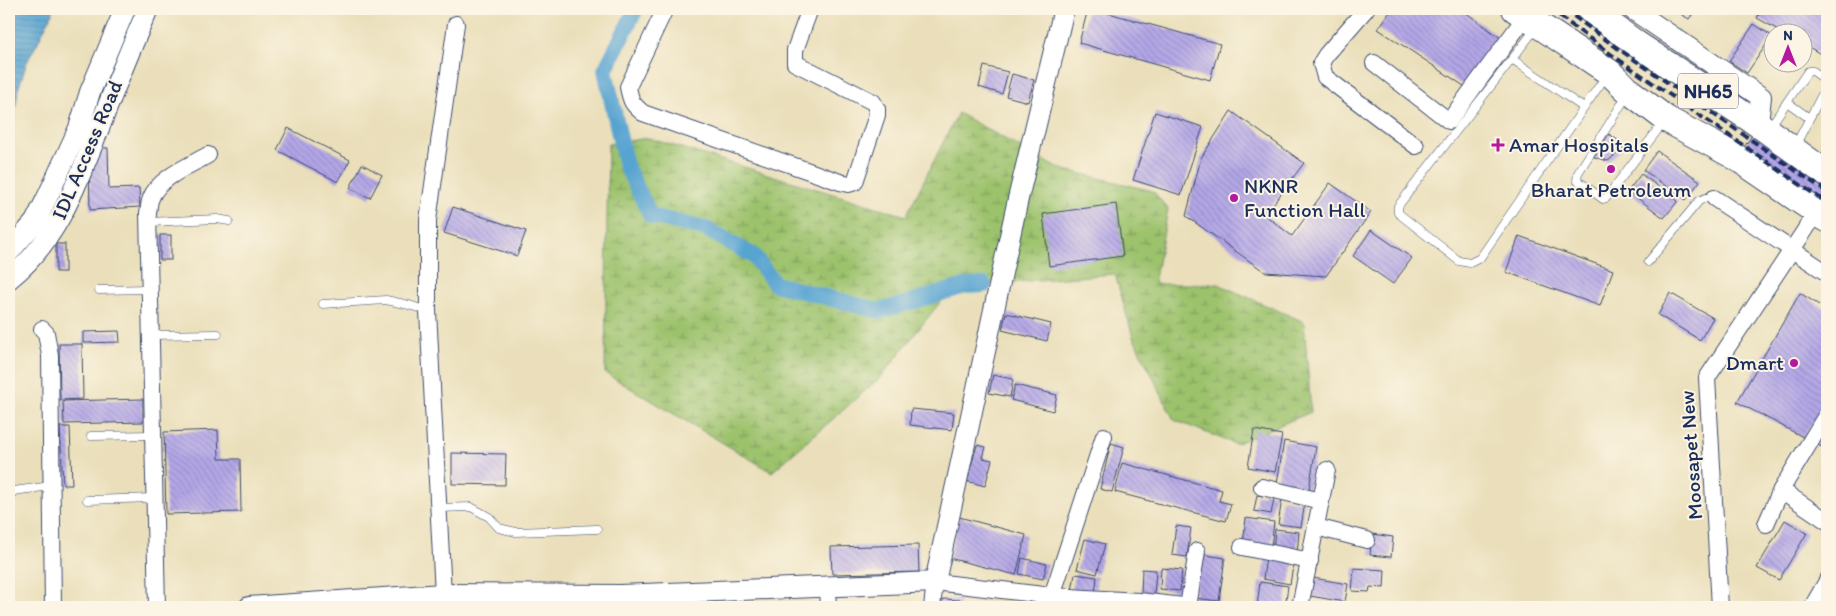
<svg xmlns="http://www.w3.org/2000/svg" width="1836" height="616" viewBox="0 0 1836 616" font-family="Itim,sans-serif">
  <defs>
    <pattern id="wetland-marsh" width="20" height="14" patternUnits="userSpaceOnUse" patternTransform="scale(1.25)"><rect width="20" height="14" fill="#9cc26c"/><path d="M1 5h8M5 5V1M11 12h8M15 12V8" fill="none" stroke="#7e9e5c"/></pattern>
    <pattern id="water-rules" width="6" height="5" patternUnits="userSpaceOnUse" patternTransform="scale(1.25)"><rect width="6" height="5" fill="#58a4d1"/><path d="M0 2.5h6" fill="none" stroke="#4886ad"/></pattern>
    <pattern id="building-back-hatch" width="6" height="6" patternUnits="userSpaceOnUse" patternTransform="scale(1.25)"><rect width="6" height="6" fill="#b4a7e8"/><path d="M-1 5l2 2M0 0l6 6M5-1l2 2" fill="none" stroke="#9288bf"/></pattern>
  </defs>
  <rect width="100%" height="100%" fill="#fcf5e5"/>
  <filter id="ink" filterUnits="userSpaceOnUse"><feTurbulence type="fractalNoise" baseFrequency=".02" numOctaves="2"/><feDisplacementMap in="SourceGraphic" scale="10" xChannelSelector="R" yChannelSelector="G"/><feConvolveMatrix kernelMatrix="1 2 1 2 8 2 1 2 1" color-interpolation-filters="sRGB"/></filter>
  <filter id="wash" filterUnits="userSpaceOnUse"><feTurbulence type="fractalNoise" baseFrequency=".0096" numOctaves="4" result="noise"/><feDisplacementMap in="SourceGraphic" scale="20" xChannelSelector="R" yChannelSelector="G"/><feGaussianBlur stdDeviation="1.12" result="paint"/><feColorMatrix in="noise" values="0 0 0 0 0 0 0 0 0 0 0 0 0 0 0 0 0 1.4 0 .05"/><feComposite in="paint" operator="in"/></filter>
  <g filter="url(#wash)">
    <rect width="100%" height="100%" fill="#eadfba"/>
    <polygon fill="url(#wetland-marsh)" stroke="#5c7865" points="958,113 1057,168 1153,191 1168,209 1154,284 1218,284 1304,322 1311,412 1235,444 1174,420 1133,337 1115,274 952,287 881,377 772,472 605,373 608,144 648,138 906,216"/>
    <polygon fill="url(#water-rules)" stroke="#3a6a98" points="9,9 54,9 37,44 27,62 18,90 9,155"/>
    <g fill="none" stroke-linecap="round" stroke-linejoin="round">
      <polyline stroke="#58a4d1" stroke-width="16" points="636,9 605,70 626,166 651,216 706,229 754,256 775,284 880,311 965,286 984,285"/>
    </g>
    <g id="blocks">
      <g fill="url(#building-back-hatch)">
        <polygon points="1088,9 1094,9 1220,44 1210,80 1079,43"/>
        <polygon points="1392,9 1461,9 1502,39 1467,88 1378,29"/>
        <polygon points="1672,9 1696,9 1689,19"/>
        <polygon points="1762,9 1827,9 1827,58 1804,44 1804,32 1782,32 1757,18"/>
        <polygon points="1754,24 1772,36 1747,73 1729,61"/>
        <polygon points="984,66 1008,72 1002,94 979,87"/>
        <polygon points="1012,74 1034,80 1028,102 1006,96"/>
        <polygon points="1231,111 1304,163 1265,215 1292,236 1330,183 1371,212 1326,276 1265,272 1186,216 1201,158"/>
        <polygon points="1155,112 1203,127 1181,195 1133,180"/>
        <polygon points="1763,119 1827,163 1827,225 1734,162"/>
        <polygon points="288,128 350,160 338,182 277,150"/>
        <polygon points="1609,134 1626,146 1608,161 1594,157"/>
        <polygon points="96,148 108,148 109,189 139,188 140,207 90,210 89,165"/>
        <polygon points="1657,151 1700,181 1686,200 1643,170"/>
        <polygon points="362,164 382,175 370,198 350,188"/>
        <polygon points="1641,174 1678,201 1664,218 1628,191"/>
        <polygon points="1116,204 1123,256 1049,266 1043,214"/>
        <polygon points="453,207 526,231 517,256 444,233"/>
        <polygon points="1371,230 1412,258 1393,284 1353,256"/>
        <rect x="160" y="235" width="11" height="25"/>
        <polygon points="1519,236 1613,270 1600,306 1506,272"/>
        <rect x="56" y="244" width="9" height="28"/>
        <polygon points="1670,293 1713,318 1700,340 1658,315"/>
        <polygon points="1800,293 1827,310 1827,401 1803,437 1737,402"/>
        <polygon points="1006,313 1051,324 1047,341 1002,330"/>
        <polygon points="119,331 120,342 83,343 83,332"/>
        <polygon points="59,344 82,344 83,399 60,400"/>
        <polygon points="993,375 1013,379 1010,397 989,393"/>
        <polygon points="1015,385 1057,395 1053,411 1011,400"/>
        <polygon points="143,399 143,422 64,424 63,401"/>
        <polygon points="911,409 954,413 952,430 910,425"/>
        <polygon points="1827,426 1827,449 1815,444"/>
        <polygon points="60,427 70,427 72,485 63,485"/>
        <polygon points="218,430 219,459 240,459 241,512 166,514 164,432"/>
        <polygon points="1254,430 1282,435 1275,472 1248,467"/>
        <polygon points="1284,441 1316,447 1309,489 1277,483"/>
        <polygon points="1111,443 1124,447 1112,492 1100,489"/>
        <polygon points="977,445 986,447 983,458 992,460 985,486 967,481"/>
        <polygon points="452,453 506,454 505,485 452,484"/>
        <polygon points="1122,463 1222,490 1219,501 1231,504 1226,521 1115,492"/>
        <polygon points="1264,492 1275,494 1271,514 1254,511 1257,495 1263,496"/>
        <polygon points="1282,499 1305,502 1301,527 1278,524"/>
        <polygon points="959,517 1026,535 1016,575 949,558"/>
        <polygon points="1246,518 1274,522 1271,548 1243,544"/>
        <polygon points="1785,520 1807,533 1779,580 1757,568"/>
        <polygon points="1176,526 1191,528 1187,557 1172,555"/>
        <polygon points="1275,529 1299,532 1297,554 1273,552"/>
        <polygon points="1372,534 1393,537 1391,557 1370,555"/>
        <polygon points="1085,539 1105,544 1097,574 1077,569"/>
        <polygon points="918,545 919,572 832,574 831,547"/>
        <polygon points="1200,554 1225,558 1219,601 1194,598"/>
        <polygon points="1266,557 1294,561 1290,584 1263,579"/>
        <polygon points="1022,558 1047,564 1043,579 1019,574"/>
        <polygon points="1161,568 1182,570 1180,591 1160,589"/>
        <polygon points="1354,568 1385,570 1384,588 1370,587 1369,592 1352,591"/>
        <polygon points="1142,569 1156,570 1154,596 1141,595"/>
        <polygon points="1075,574 1097,577 1095,594 1072,591"/>
        <polygon points="1313,578 1348,584 1345,602 1310,596"/>
        <polygon points="1260,582 1288,586 1285,607 1257,607"/>
        <polygon points="943,599 960,600 960,607 936,607 936,601 943,601"/>
      </g>
    </g>
  </g>
  <g filter="url(#ink)">
    <use href="#blocks" fill-opacity="0" stroke="#3a496c" stroke-width="1"/>
    <g fill="none" stroke-linecap="round" stroke-linejoin="round">
      <defs>
        <g id="service">
          <polyline points="1536,28 1398,206 1398,213 1459,261 1470,263 1480,258 1606,76"/>
          <polyline points="1512,59 1584,108"/>
          <polyline points="1628,94 1578,173 1577,180 1603,199 1606,198 1663,123"/>
          <polyline points="1787,102 1809,118"/>
          <polyline points="1770,127 1808,71 1813,71 1827,81"/>
          <polyline points="1795,146 1827,85"/>
          <polyline points="148,222 217,219 229,221"/>
          <polyline points="1648,262 1699,201 1705,198 1714,198"/>
          <polyline points="99,290 150,289"/>
          <polyline points="323,304 386,300 409,305 428,311"/>
          <polyline points="151,335 218,334"/>
          <polyline points="91,436 153,435"/>
          <polyline points="87,500 155,498"/>
          <polyline points="9,501 13,491 51,486"/>
          <polyline points="438,508 471,507 489,517 499,528 516,532 597,529"/>
        </g>
        <g id="minor">
          <path d="M665,9L628,87C631,102 632,104 643,113L840,182L849,184L855,182L877,115V109L873,102L795,63V50L810,9"/>
          <polyline points="1366,9 1326,55 1321,63 1325,77 1416,146"/>
          <polyline points="1374,63 1449,121 1526,16"/>
          <polyline points="1714,198 1827,273"/>
          <polyline points="42,329 46,333 50,355 53,607"/>
          <polyline points="1827,414 1781,490 1827,521"/>
          <polyline points="1262,487 1321,501"/>
          <polyline points="1766,524 1781,490"/>
          <polyline points="1316,527 1367,540"/>
          <polyline points="1242,547 1310,561"/>
          <polyline points="827,588 828,607"/>
          <polyline points="443,594 428,311 428,220 456,24"/>
          <polyline points="1052,596 1104,436"/>
          <path d="M157,607L148,213C149,208 149,202 151,198C158,178 191,165 208,155"/>
          <polyline points="932,607 935,582 1052,596 1139,601 1192,607"/>
          <polyline points="1188,607 1197,551"/>
          <polyline points="1300,607 1327,470"/>
          <polyline points="1720,607 1707,378 1817,212"/>
          <polyline points="1812,607 1827,581"/>
        </g>
        <g id="tertiary">
          <polyline points="1632,9 1761,97 1758,124"/>
          <polyline points="9,252 35,222 46,200 79,128 90,92 125,9"/>
          <path d="M9,279C58,240 77,183 100,126C115,87 131,47 148,9"/>
          <polyline points="249,607 443,594 620,595 935,582 1018,199 1064,9"/>
        </g>
        <g id="trunk">
          <polyline points="1515,9 1609,72 1629,91 1666,119 1736,157 1827,219"/>
          <polyline points="1589,9 1635,43 1758,124 1827,174"/>
        </g>
      </defs>
      <use href="#service" stroke="#3a496c" stroke-width="9"/>
      <use href="#minor" stroke="#3a496c" stroke-width="18"/>
      <use href="#tertiary" stroke="#3a496c" stroke-width="22"/>
      <use href="#trunk" stroke="#3a496c" stroke-width="28"/>
      <use href="#service" stroke="#fff" stroke-width="8"/>
      <use href="#minor" stroke="#fff" stroke-width="16"/>
      <use href="#tertiary" stroke="#fff" stroke-width="20"/>
      <use href="#trunk" stroke="#fff" stroke-width="26"/>
      <g stroke="#1b2f5e" stroke-width="4" stroke-dasharray="8 4" stroke-linecap="butt">
        <polyline points="1550,9 1612,55 1827,203"/>
        <polyline points="1564,9 1616,47 1827,192"/>
      </g>
    </g>
  </g>
  <g fill="#b5179e" stroke="#fcf5e5" stroke-width="2">
    <path d="M1495.5 137.5h5v5h5v5h-5v5h-5v-5h-5v-5h5z"/>
    <circle cx="1611" cy="169" r="5"/>
    <circle cx="1234" cy="198" r="5"/>
    <circle cx="1794" cy="363" r="5"/>
  </g>
  <g text-anchor="middle" stroke-width="4" stroke-linejoin="round" paint-order="stroke">
    <rect fill="#fcf5e5" stroke="#5e6a86" stroke-width="1" x="1678" y="73.5" width="60" height="35" rx="4"/>
    <g font-size="20" font-weight="bold" fill="#1b2f5e">
      <text x="1708" y="98">NH65</text>
    </g>
    <g font-size="21" fill="#1b2f5e" stroke="#fcf5e5" text-anchor="start">
      <text x="1509" y="152">Amar Hospitals</text>
      <text x="1244" y="193">NKNR<tspan x="1244" dy="24">Function Hall</tspan></text>
      <text x="1611" y="197" text-anchor="middle">Bharat Petroleum</text>
      <text x="1784" y="370" text-anchor="end">Dmart</text>
    </g>
    <g font-size="21" fill="#1b2f5e" stroke="#fcf5e5">
      <text transform="translate(87 150) rotate(-67)" y="7">IDL Access Road</text>
      <text transform="translate(1691 455) rotate(-94)" y="7">Moosapet New</text>
    </g>
  </g>
  <rect width="1836" height="616" fill="none" stroke="#fcf5e5" stroke-width="30"/>
  <g transform="translate(1788 48)"><circle r="24" fill="#fcf5e5" stroke="#a2a6af"/>
  <path d="M0-4L9 19L0 12L-9 19Z" fill="#b5179e"/>
  <text y="-8" font-size="14" font-weight="bold" text-anchor="middle" fill="#1b2f5e">N</text>
  </g>
</svg>
